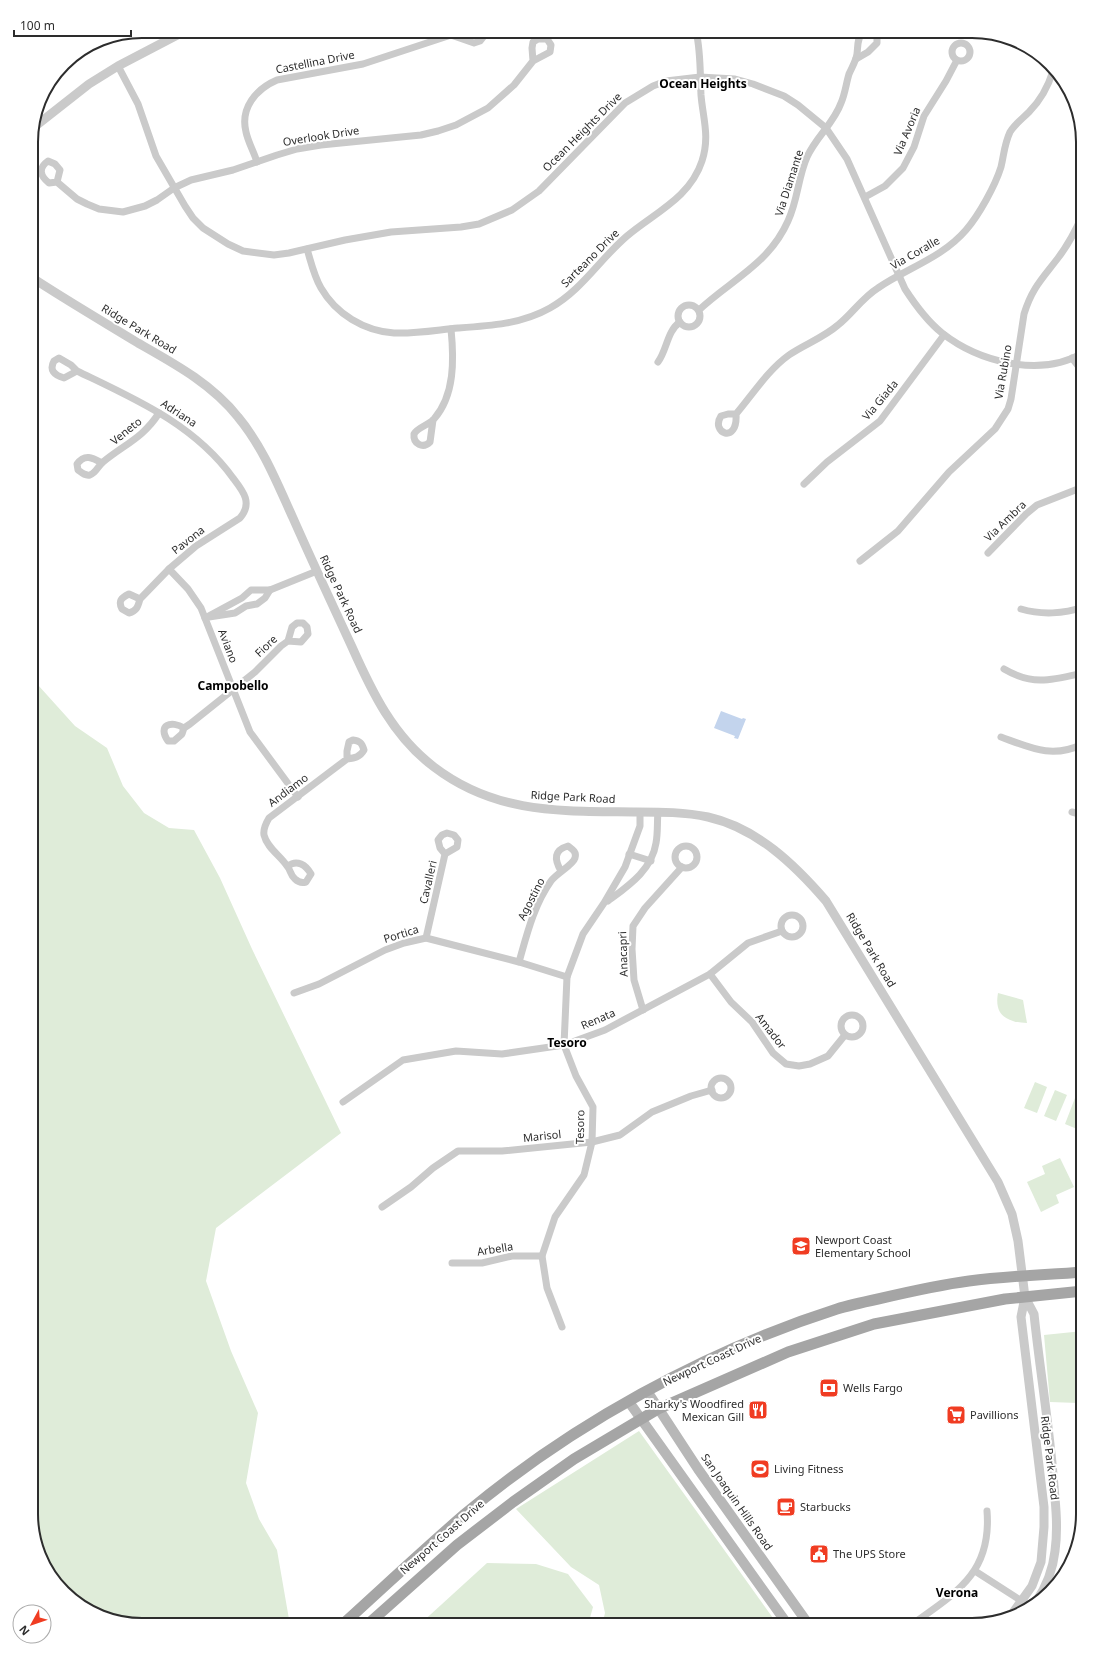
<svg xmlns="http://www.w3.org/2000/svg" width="1114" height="1656" viewBox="0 0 1114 1656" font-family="'Noto Sans',sans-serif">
  <rect width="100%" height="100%" fill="#fff"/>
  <g fill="#dfecd9">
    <polygon points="31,670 38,685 75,726 107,748 123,786 144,813 169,828 194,830 220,878 252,949 341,1133 216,1228 206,1281 231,1351 258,1413 246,1483 259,1519 277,1550 290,1625 135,1625 80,1606 46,1569 31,1514"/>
    <path d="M998,993L1023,1000L1027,1023C1006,1022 994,1015 998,993Z"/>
    <polygon points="1035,1082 1047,1087 1037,1113 1024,1108"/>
    <polygon points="1055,1090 1067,1095 1056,1121 1044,1116"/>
    <polygon points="1075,1098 1083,1101 1083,1113 1077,1129 1065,1124"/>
    <polygon points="1060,1158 1074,1187 1056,1195 1059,1203 1041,1212 1027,1182 1045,1174 1042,1166"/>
    <polygon points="1083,1331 1083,1409 1078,1403 1050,1402 1044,1335"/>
    <polygon points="639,1431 778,1625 602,1625 605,1613 599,1585 571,1567 516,1509"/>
    <polygon points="487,1563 536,1564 568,1574 593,1607 588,1625 419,1625"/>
  </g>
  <polygon fill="#c3d4ed" points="721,711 742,719 743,718 746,719 738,739 734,738 735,736 714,728"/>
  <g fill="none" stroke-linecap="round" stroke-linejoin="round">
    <g stroke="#cacaca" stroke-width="7">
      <polyline points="451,35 474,43 480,41 484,36 482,31"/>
      <circle cx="961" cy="52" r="9"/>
      <polyline points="856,59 868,52 877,43 877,36 872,31"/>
      <path d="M118,66L138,104L156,156L185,206L193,218L203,228L228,244L243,251L274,255L289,253L345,240L391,232L461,227L479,224L512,210L539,191L625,103L653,86L666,81L700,77L735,79L753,84L784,96L798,105L826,128L847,159L905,289C916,306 927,321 942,333C979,362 1040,378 1083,353"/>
      <path d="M257,162C254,152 248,142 246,132C240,108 256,89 277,80L363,64L451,35L457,31"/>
      <path d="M57,182L60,170L55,164L48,161C38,168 40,176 49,183L57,182L77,199L87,204L99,209L123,212L145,206L157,200L174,188L191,180L233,170L277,155L297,149L321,145L421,135L438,131L456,125L488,108L514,85L533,61L550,52L551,45L547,39H538L533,42L532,48L533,61"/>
      <polyline points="865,197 885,186 903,168 914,147 924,116 946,81 957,60"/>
      <path d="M307,249C311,262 314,276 321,288C336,314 364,331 394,333C415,334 437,330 458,328C489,326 522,324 550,308C582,290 599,260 627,236C654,213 690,198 702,161C710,136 703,119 701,95C700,74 701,52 696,31"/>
      <circle cx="689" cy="316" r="11"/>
      <path d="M699,310C731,280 769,264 788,221C798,200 798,177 807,157C816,137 834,123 841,103C845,94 846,84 849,74C852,67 856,61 857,54C858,46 857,38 863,31"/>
      <polyline points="1072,358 1083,372"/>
      <path d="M658,362C667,350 667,331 680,322"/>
      <path d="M77,371L71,365L59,358L54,361C49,370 54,375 64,378L77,371C135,399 194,424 233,478C243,491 253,503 240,518L196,546L169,569L140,599C138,606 137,611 129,613L122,609C118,601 121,598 129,594L140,599"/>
      <path d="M736,414H728L721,416C710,433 738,445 736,414C753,394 768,370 789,355C805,344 823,338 838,325C852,314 862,298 878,288C907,268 942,258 966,230C979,215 995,186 1001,167C1004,155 1004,145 1010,132C1015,124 1022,119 1029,112C1041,100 1048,87 1053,71"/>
      <path d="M433,420L430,442C423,449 413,444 414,434C418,427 429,425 434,419C455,395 454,359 451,329"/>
      <path d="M102,463C93,458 85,453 77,464L78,470C82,473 85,476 90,475C96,473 98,466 103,462C125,444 143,438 159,413"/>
      <polyline points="804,484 827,462 880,421 944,335"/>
      <polyline points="988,553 1026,514 1037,505 1083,487"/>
      <path d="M860,561L898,531L949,472L995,429L1008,409L1011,399L1024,314C1032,288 1042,279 1058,258C1068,245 1076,230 1083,214"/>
      <polyline points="169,569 188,589 201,608 250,732 298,797"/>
      <path d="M1021,609C1041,615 1064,614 1083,607"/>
      <polyline points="209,617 235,613 246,606 257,604 265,598 270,590"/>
      <polyline points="205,618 242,598 251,590 270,590 317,571"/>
      <path d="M1004,669C1033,686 1052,680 1083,673"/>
      <path d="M184,728L182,734L174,741H168C157,725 171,720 184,728L190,724L255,672L281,646L288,641L301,642L308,634L307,627L303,623H297L292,627L288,641"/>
      <path d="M1001,737C1031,748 1052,759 1083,744"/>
      <polyline points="1072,812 1083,815"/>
      <circle cx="686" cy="857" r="11"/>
      <polyline points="629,854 651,861"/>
      <path d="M288,866C297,859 306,865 311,874L306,882C302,883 298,882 295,879C290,875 291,870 287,866C281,856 267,848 264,835C263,829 266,823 269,818L347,759C355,758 360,757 364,750C362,743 360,741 353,740L349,742L347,751V759"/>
      <path d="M608,901C628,886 652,870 656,843C658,833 657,822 658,812"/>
      <circle cx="792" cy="926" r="11"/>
      <polyline points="426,938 445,854 440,848 438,840 442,835 447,833 454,835 458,840 457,847 445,854"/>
      <path d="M519,962C527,934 534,905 551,881C557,873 573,865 575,858C577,852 572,849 568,846C554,850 554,859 561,871"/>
      <polyline points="710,974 731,1002 752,1022 773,1053 786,1064 799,1066 810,1064 828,1056 845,1035"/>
      <polyline points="294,993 319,984 385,950 404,943 426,938 519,962 567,977"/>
      <polyline points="643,1010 634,980 632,949 633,926 645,908 682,867"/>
      <circle cx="852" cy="1026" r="11"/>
      <circle cx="721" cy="1088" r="10"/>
      <polyline points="343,1102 403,1060 456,1051 502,1054 564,1045 605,1030 710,974 748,943 782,931"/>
      <polyline points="382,1207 411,1187 433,1168 458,1151 502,1151 592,1142 620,1135 652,1112 691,1096 712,1090"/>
      <polyline points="452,1263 482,1263 512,1256 542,1256"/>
      <polyline points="562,1327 547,1288 542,1256 555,1217 584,1175 592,1142 593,1107 576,1076 564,1045 567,977 583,934 604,903 625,867 640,826 640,812"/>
      <polyline points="975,1571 1031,1607"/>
      <path d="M911,1625C956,1593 992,1573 987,1511"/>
    </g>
    <g stroke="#cacaca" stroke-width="9">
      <polyline points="33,128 89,84 118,66 185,31"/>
      <path d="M31,277C66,300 102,321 138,343C175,364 212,384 238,417C263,447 277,483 293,518C312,561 332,604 352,647C372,692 393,736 434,767C497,815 563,811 637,812C661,812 685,812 708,817C757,828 795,865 826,901L998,1182L1012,1214L1018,1241L1025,1297L1021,1317L1044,1507V1527L1041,1562L1032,1586L1012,1614"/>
      <path d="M1025,1297L1034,1314C1040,1372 1050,1429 1054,1487C1056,1508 1058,1529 1055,1551C1053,1569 1046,1587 1036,1602"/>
    </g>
    <g stroke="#b7b7b7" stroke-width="10">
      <polyline points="647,1391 698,1469 809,1625"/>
      <polyline points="629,1402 788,1625"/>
    </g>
    <g stroke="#a5a5a5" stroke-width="11">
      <path d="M342,1625C383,1588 423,1550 465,1514C571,1425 705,1351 837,1309C850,1305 864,1302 878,1299C908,1292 938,1285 969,1281C1007,1276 1045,1275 1083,1272"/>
      <polyline points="367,1625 457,1545 513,1502 574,1459 658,1409 788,1352 874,1324 1005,1299 1083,1291"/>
    </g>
  </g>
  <defs>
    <symbol id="school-square" viewBox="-11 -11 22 22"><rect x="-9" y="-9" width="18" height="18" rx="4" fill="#f03c22" stroke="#fff"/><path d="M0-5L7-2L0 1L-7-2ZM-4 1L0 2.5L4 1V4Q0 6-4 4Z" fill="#fff"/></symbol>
    <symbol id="bank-square" viewBox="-11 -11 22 22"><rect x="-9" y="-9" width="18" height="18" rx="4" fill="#f03c22" stroke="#fff"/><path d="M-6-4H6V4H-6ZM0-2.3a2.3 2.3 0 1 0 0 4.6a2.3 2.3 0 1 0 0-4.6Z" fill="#fff"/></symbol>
    <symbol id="restaurant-square" viewBox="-11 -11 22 22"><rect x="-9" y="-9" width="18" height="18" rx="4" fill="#f03c22" stroke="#fff"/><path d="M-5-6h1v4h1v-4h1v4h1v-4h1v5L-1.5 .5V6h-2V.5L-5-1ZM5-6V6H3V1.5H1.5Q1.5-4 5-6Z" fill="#fff"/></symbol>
    <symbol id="supermarket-square" viewBox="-11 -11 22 22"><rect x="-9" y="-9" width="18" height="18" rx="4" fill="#f03c22" stroke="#fff"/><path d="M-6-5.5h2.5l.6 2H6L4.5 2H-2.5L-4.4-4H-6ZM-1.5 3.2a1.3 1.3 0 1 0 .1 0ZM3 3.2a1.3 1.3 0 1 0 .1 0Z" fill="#fff"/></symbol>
    <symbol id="stadium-square" viewBox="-11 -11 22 22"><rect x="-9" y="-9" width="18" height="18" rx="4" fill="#f03c22" stroke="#fff"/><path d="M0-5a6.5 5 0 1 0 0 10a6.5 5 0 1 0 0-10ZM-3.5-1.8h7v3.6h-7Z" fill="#fff"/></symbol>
    <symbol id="cafe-square" viewBox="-11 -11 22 22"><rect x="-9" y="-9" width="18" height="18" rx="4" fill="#f03c22" stroke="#fff"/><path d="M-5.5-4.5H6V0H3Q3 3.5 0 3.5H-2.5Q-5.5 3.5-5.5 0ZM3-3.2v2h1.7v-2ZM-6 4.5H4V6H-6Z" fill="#fff"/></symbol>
    <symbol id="civic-square" viewBox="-11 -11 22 22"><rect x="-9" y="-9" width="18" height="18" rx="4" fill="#f03c22" stroke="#fff"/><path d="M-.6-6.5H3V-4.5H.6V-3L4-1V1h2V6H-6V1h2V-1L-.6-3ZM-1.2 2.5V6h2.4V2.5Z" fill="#fff"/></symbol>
  </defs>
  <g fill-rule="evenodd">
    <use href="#school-square" x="790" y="1235" width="22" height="22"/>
    <use href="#bank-square" x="818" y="1377" width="22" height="22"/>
    <use href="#restaurant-square" x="747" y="1399" width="22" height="22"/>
    <use href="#supermarket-square" x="945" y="1404" width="22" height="22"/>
    <use href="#stadium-square" x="749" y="1458" width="22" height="22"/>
    <use href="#cafe-square" x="775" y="1496" width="22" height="22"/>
    <use href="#civic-square" x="808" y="1543" width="22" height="22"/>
  </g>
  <g text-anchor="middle" stroke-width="4" stroke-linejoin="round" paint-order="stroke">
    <g font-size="11" fill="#2d2d2d" stroke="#fff">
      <text transform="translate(315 62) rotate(-11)" y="4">Castellina Drive</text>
      <text transform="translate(907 131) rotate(-67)" y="4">Via Avoria</text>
      <text transform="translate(582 132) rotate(-45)" y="4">Ocean Heights Drive</text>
      <text transform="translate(321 136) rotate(-9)" y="4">Overlook Drive</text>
      <text transform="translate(789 183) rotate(-72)" y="4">Via Diamante</text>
      <text transform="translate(915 253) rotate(-30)" y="4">Via Coralle</text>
      <text transform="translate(590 258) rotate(-45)" y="4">Sarteano Drive</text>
      <text transform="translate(139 329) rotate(31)" y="4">Ridge Park Road</text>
      <text transform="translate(1003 372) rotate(-80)" y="4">Via Rubino</text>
      <text transform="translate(880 400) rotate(-50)" y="4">Via Giada</text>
      <text transform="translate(179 413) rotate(33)" y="4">Adriana</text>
      <text transform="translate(126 431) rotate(-39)" y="4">Veneto</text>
      <text transform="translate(1005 521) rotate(-44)" y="4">Via Ambra</text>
      <text transform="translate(188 540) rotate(-38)" y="4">Pavona</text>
      <text transform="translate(341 594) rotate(65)" y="4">Ridge Park Road</text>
      <text transform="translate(228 646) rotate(69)" y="4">Aviano</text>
      <text transform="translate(266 646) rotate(-44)" y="4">Fiore</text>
      <text transform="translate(288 790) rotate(-37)" y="4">Andiamo</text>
      <text transform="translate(573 797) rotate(3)" y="4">Ridge Park Road</text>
      <text transform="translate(428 882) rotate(-77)" y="4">Cavalleri</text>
      <text transform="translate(531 899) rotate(-63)" y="4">Agostino</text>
      <text transform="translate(401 934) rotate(-17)" y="4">Portica</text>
      <text transform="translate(871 950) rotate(59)" y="4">Ridge Park Road</text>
      <text transform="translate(623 954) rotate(-92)" y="4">Anacapri</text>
      <text transform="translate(598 1019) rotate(-23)" y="4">Renata</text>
      <text transform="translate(771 1031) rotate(52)" y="4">Amador</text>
      <text transform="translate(580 1127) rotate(-89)" y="4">Tesoro</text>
      <text transform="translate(542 1136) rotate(-6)" y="4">Marisol</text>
      <text transform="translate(495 1249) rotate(-9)" y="4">Arbella</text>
      <text transform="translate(712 1360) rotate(-25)" y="4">Newport Coast Drive</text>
      <text transform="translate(1050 1458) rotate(83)" y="4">Ridge Park Road</text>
      <text transform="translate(737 1502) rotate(55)" y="4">San Joaquin Hills Road</text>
      <text transform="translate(442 1537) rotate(-41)" y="4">Newport Coast Drive</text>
    </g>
    <g font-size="11" fill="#2d2d2d" stroke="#fff" text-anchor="start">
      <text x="815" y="1244">Newport Coast<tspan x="815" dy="13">Elementary School</tspan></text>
      <text x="843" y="1392">Wells Fargo</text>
      <text x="744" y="1408" text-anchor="end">Sharky's Woodfired<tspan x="744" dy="13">Mexican Gill</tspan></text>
      <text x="970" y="1419">Pavillions</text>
      <text x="774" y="1473">Living Fitness</text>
      <text x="800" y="1511">Starbucks</text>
      <text x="833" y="1558">The UPS Store</text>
    </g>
    <g font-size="12" font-weight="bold" fill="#000" stroke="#fff">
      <text x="703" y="88">Ocean Heights</text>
      <text x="233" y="690">Campobello</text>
      <text x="567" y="1047">Tesoro</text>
      <text x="957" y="1597">Verona</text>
    </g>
  </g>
  <path d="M0 0H1114V1656H0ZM142 38H972A104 104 0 0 1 1076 142V1514A104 104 0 0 1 972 1618H142A104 104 0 0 1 38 1514V142A104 104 0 0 1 142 38Z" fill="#fff" fill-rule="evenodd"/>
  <path fill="none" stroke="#2d2d2d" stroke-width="2" d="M142 38H972A104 104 0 0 1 1076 142V1514A104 104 0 0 1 972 1618H142A104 104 0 0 1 38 1514V142A104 104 0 0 1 142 38Z"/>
  <g transform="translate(32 1624) rotate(230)"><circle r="19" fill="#ffffff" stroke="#ababab"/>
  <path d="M0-3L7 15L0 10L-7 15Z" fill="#f03c22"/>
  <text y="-6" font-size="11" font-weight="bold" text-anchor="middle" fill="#2d2d2d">N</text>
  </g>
  <path d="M14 30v6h117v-6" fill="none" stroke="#2d2d2d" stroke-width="2"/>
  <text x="20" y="30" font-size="12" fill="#2d2d2d" stroke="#ffffff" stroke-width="3" paint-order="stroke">100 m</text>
</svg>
